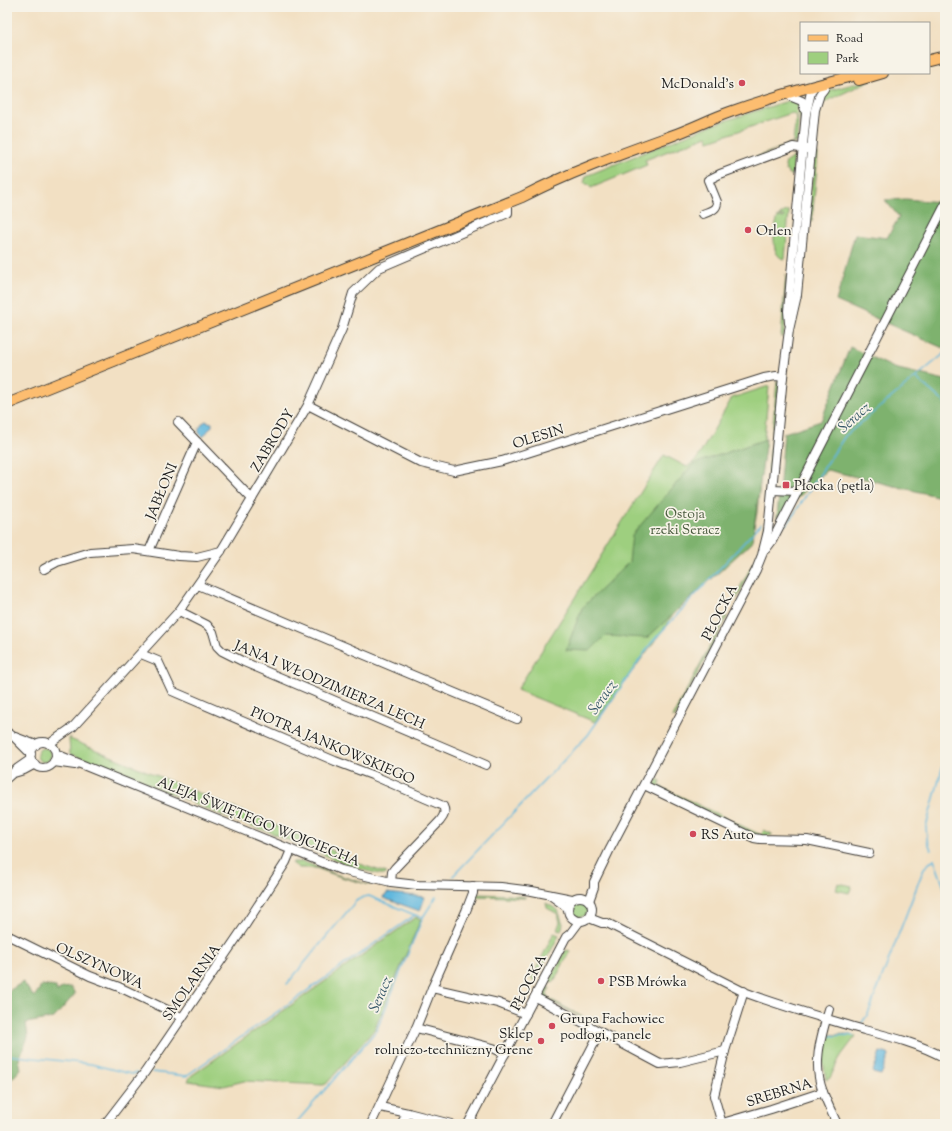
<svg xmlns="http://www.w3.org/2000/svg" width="952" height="1131" viewBox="0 0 952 1131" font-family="'Sorts Mill Goudy',serif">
  <rect width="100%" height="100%" fill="#f7f3e8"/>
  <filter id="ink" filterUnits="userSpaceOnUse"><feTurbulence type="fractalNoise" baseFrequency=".025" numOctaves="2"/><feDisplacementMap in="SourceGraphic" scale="8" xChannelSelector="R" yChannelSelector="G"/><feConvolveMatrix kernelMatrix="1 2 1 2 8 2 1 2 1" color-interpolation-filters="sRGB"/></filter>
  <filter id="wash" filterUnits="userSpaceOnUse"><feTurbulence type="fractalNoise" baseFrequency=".012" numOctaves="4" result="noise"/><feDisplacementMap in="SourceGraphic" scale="16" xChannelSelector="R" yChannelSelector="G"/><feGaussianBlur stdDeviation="0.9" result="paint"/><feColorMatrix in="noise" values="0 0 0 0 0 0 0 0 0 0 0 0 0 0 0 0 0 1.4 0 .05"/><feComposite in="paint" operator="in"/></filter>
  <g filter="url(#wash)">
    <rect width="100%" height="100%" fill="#f2e0c3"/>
    <g fill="#9ecf7f" stroke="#5d764e">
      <polygon points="873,79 819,105 819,100 827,91"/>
      <polygon points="791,100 799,103 802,112 802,127 798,107 796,108 798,123 797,142 754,159 754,158 793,143 796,116 792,113 709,141 707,136 645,160 647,165 591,188 588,184 585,184 584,183 586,176 712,125"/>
      <polygon points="816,154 818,154 812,222 808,220 814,156"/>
      <polygon points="794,157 792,176 786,171 785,166 786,162"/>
      <path d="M789,211L785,259C769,257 774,228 778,217L784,218V216H779C782,213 785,211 789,211Z"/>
      <polygon points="786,274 787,278 785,299 786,312 784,335 781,338"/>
      <path d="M777,381L779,386L767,516C763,550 753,568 737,598L735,597L761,548L765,527L767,513L766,497Z"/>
      <polygon points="769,386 757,513 753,531 685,597 665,627 595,722 517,690 664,455 687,467 697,459 732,398"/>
      <polygon points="726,615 727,617 675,717 672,718"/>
      <polygon points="71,736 70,739 306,838 365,866 387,873 385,875 367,871 346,864 269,832 228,818 116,770 70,754 69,739"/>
      <circle cx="44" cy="755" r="7"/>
      <polygon points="657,779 661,781 659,786 761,835 764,830 772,834 772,835 760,837 653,787"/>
      <polygon points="293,862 304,862 335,874 370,885 341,877 316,868 299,868 292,863"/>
      <polygon points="838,883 852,886 849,893 836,890"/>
      <path d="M476,894L508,895L525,897V898C518,898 479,895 477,897C475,899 474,903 473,905L472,903Z"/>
      <circle cx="580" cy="909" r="8"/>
      <polygon points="546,903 558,910 563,924 561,931 557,930 560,922 558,914 547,908"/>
      <polygon points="416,917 421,919 374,1030 326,1084 323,1085 244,1081 224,1086 188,1081 191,1076"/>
      <polygon points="554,933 559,935 535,982 531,979"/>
      <polygon points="567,950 570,951 553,983 549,981 565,951"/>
      <polygon points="546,988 550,988 547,993 548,998 588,1020 590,1018 594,1018 592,1023 545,998 543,994"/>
      <polygon points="846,1034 856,1036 840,1057 830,1078 826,1080 823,1061 827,1037 828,1035"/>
    </g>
    <g fill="#7eb26e" stroke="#4d6745">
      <polygon points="906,199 940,202 945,199 945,345 943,348 836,301 855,234 887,238 899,217 885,200"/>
      <polygon points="850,347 894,368 945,380 945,498 827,470 777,518 784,433 821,421"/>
      <polygon points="766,439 752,542 647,638 605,636 590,651 566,650 582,608 629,562 632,535 693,464"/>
      <polygon points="23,982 34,997 42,985 56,987 57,992 62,988 71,987 75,994 54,1018 26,1023 28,1037 19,1059 21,1069 7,1084 7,992"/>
    </g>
    <g fill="#61b8de" stroke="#3e6a7d">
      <polygon points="205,421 212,423 212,426 203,437 199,433 199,428"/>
      <polygon points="387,893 425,897 420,911 383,898 384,895 385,896"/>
      <polygon points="880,1052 888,1054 889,1056 881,1075 873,1073 873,1072"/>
    </g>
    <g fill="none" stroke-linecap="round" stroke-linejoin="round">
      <g stroke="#61b8de" stroke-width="1.5">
        <polyline points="916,378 945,403"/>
        <polyline points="784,525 788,523 845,436 945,353"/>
        <polyline points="931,850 927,839 926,827 945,758"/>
        <polyline points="934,859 945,890"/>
        <polyline points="453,876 588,735 652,642 761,524"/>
        <polyline points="287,984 356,901 363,897 369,896 415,915"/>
        <polyline points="861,1024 868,1014 924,868 934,859"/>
        <polyline points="829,1036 847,1035 854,1036"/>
        <polyline points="7,1055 91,1064 131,1074 137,1073"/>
        <polyline points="152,1072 186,1076 415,915 423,917"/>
        <polyline points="295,1124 376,1031 423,917 436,897"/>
      </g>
    </g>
  </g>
  <g filter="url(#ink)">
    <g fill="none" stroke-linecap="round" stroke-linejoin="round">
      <defs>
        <g id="minor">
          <polyline points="792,97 802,101 806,113"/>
          <path d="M703,214C710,211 717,210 717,202L708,180L720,174L793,147L807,149"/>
          <polyline points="789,323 788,311 792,264 806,113 811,92 814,86"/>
          <polyline points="308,405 421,463 454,471 502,461 764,378 776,376 783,377"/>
          <polyline points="178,422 252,499"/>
          <polyline points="772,490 797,491"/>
          <polyline points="766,549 772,541 945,205"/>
          <polyline points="149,551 197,442"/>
          <polyline points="44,569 57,562 90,552 133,549 179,556 197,557 221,551"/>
          <polyline points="198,585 517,719"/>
          <polyline points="179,611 207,625 213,632 217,646 222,651 244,662 486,765"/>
          <path d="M141,654L158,661L172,691L335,761L372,775L443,806C446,812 444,816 440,821L395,868L392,872L391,882"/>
          <polyline points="7,732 14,737 31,754"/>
          <polyline points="15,737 36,745"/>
          <circle cx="43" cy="755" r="13"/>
          <polyline points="49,744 73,727 179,611 221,551 308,405 342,329 353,293 379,268 508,213 508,202"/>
          <polyline points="56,754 341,870 391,882 417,885 501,887 532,891 572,899"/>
          <polyline points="54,762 75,765"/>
          <polyline points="14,773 24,770 35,764"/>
          <polyline points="7,778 18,768 31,759"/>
          <polyline points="644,785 754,838 760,839 807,840 869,853"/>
          <polyline points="473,886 473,893 466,911 432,988 498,1003 526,1014"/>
          <polyline points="550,895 568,908"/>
          <circle cx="580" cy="909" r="12"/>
          <polyline points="589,901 594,887 594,882 610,849 756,570 762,555 768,531 783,377 789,330 797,295 815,110 820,94 824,89"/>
          <path d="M589,918L602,923H607L744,992C784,1007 824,1018 864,1030C892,1037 920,1044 945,1058"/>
          <polyline points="7,935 90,976 119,987 174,1013 182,1018"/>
          <polyline points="535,997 660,1064 680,1062 725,1051"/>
          <path d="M829,1009C821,1037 812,1064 823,1092C827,1103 832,1113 837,1124"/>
          <polyline points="416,1028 493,1048 505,1054"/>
          <polyline points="380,1107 408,1113 451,1124"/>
          <polyline points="105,1124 145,1072 244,927 286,862 291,850"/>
          <polyline points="371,1124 416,1028 432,988"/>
          <polyline points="401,1124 408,1113"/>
          <polyline points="468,1124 566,937 570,934 579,922"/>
          <polyline points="552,1124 600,1032"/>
          <polyline points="719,1124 771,1109 823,1092"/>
          <polyline points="722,1124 714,1096 725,1051 744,991"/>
        </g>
        <g id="major">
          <polyline points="929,60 945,56"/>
          <polyline points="859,80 883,73"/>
          <path d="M7,404L522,197C570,172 621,154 671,136C691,129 710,119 730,112C774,96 819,84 865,73"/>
        </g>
      </defs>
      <use href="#minor" stroke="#3c3935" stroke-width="10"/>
      <use href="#major" stroke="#3c3935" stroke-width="12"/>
      <use href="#minor" stroke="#fff" stroke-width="8"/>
      <use href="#major" stroke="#fcbd6f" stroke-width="10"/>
    </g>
  </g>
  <g fill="#d1495b" stroke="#f7f3e8" stroke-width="1.5">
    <circle cx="742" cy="83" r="4"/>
    <circle cx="748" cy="230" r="4"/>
    <rect x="782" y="481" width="8" height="8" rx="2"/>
    <circle cx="693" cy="834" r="4"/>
    <circle cx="601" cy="981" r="4"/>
    <circle cx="552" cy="1026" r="4"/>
    <circle cx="541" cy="1041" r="4"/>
  </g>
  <g text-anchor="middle" stroke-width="3.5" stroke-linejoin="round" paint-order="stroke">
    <g font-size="14" fill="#1c1c1c" stroke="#f7f3e8" text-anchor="start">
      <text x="734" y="88" text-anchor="end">McDonald's</text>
      <text x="756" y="235">Orlen</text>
      <text x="794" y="490">Płocka (pętla)</text>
      <text x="701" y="839">RS Auto</text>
      <text x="609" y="986">PSB Mrówka</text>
      <text x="560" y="1023">Grupa Fachowiec<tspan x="560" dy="16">podłogi, panele</tspan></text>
      <text x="533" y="1038" text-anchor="end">Sklep<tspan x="533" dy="16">rolniczo-techniczny Grene</tspan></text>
    </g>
    <g font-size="14" fill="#1c1c1c" stroke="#f7f3e8">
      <text transform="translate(538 436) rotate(-17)" y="5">OLESIN</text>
      <text transform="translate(272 440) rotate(-59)" y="5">ZABRODY</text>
      <text transform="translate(161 491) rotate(-67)" y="5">JABŁONI</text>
      <text transform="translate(719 612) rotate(-63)" y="5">PŁOCKA</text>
      <text transform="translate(330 684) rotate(23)" y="5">JANA I WŁODZIMIERZA LECH</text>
      <text transform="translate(333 745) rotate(23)" y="5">PIOTRA JANKOWSKIEGO</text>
      <text transform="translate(259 821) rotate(22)" y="5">ALEJA ŚWIĘTEGO WOJCIECHA</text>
      <text transform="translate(100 965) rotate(24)" y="5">OLSZYNOWA</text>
      <text transform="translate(191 982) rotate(-55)" y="5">SMOLARNIA</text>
      <text transform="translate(528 982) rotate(-63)" y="5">PŁOCKA</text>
      <text transform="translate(779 1092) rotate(-17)" y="5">SREBRNA</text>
    </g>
    <g font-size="14" fill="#4a5b3f" stroke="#f7f3e8">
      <text x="685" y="518">Ostoja<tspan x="685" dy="16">rzeki Seracz</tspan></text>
    </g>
    <g font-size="15" font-style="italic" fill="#385a6a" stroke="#f7f3e8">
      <text transform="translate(854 417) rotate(-42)" y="5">Seracz</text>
      <text transform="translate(602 697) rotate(-55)" y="5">Seracz</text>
      <text transform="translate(380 994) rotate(-67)" y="5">Seracz</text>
    </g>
  </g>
  <rect width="952" height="1131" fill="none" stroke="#f7f3e8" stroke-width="24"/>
  <rect x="800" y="22" width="130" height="52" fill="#f7f3e8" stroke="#9f9d96"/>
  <rect x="808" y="35" width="20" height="6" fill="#fcbd6f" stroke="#9f9d96"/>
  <text x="836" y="42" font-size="12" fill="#1c1c1c">Road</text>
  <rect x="808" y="52" width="20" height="12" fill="#9ecf7f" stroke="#9f9d96"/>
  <text x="836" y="62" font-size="12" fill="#1c1c1c">Park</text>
</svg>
